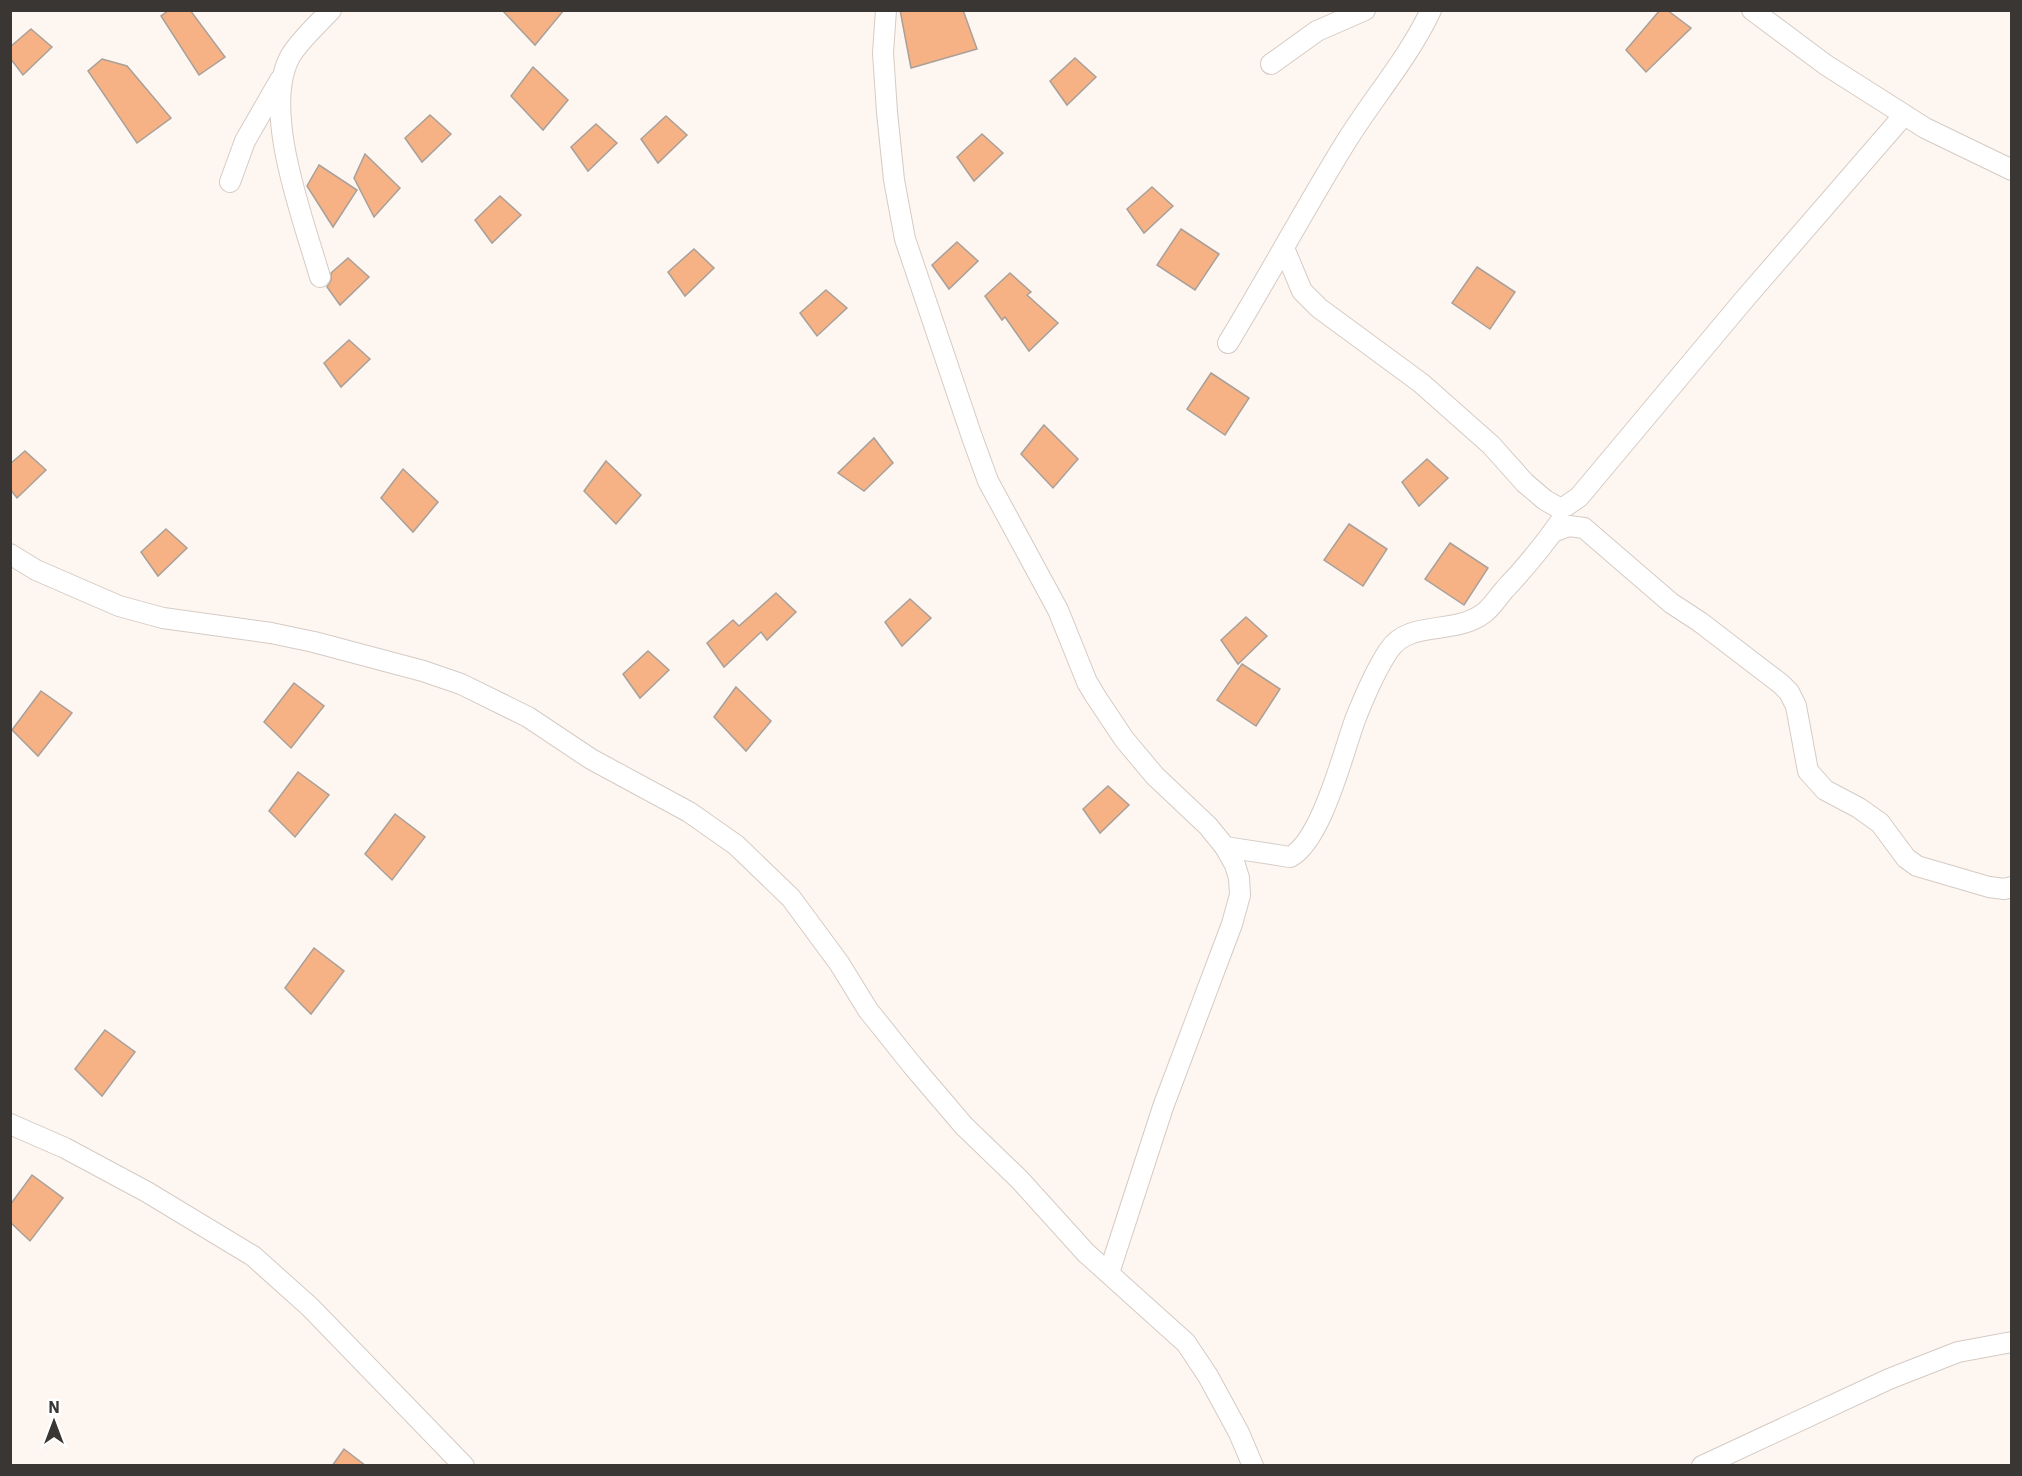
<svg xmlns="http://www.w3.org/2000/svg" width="2022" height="1476" viewBox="0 0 2022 1476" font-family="'IBM Plex Sans',sans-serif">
  <rect width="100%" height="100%" fill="#fef6f0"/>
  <g fill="#f6b284" stroke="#a9a099" stroke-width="1.5">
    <polygon points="169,10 190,10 225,57 199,75 161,16"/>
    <polygon points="502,10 564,10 535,45"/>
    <polygon points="900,10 963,10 977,49 911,68"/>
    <polygon points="1660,10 1667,10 1691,28 1646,72 1626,50"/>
    <polygon points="31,29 52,47 23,75 10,58 10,47"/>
    <polygon points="1075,58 1096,77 1067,105 1050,81"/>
    <polygon points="102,59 127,66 171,118 137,143 88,71"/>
    <polygon points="533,67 568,100 543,130 511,96"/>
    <polygon points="430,115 451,134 422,162 405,138"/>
    <polygon points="666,116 687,135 658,163 641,139"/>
    <polygon points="596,124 617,143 588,171 571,147"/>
    <polygon points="982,134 1003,153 974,181 957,157"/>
    <polygon points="365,154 400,188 374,217 354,178"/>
    <polygon points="319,165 357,190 333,227 307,186"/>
    <polygon points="1152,187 1173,206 1144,233 1127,209"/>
    <polygon points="500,196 521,215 492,243 475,220"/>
    <polygon points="1181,229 1219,254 1195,290 1157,265"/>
    <polygon points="957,242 978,261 949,289 932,265"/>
    <polygon points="694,249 714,268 685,296 668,272"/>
    <polygon points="348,258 369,277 340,305 327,287 331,280 331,273"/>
    <polygon points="1477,267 1515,292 1490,329 1452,303"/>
    <polygon points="1010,273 1031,292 1027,295 1058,323 1029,351 1005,317 1002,320 985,296"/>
    <polygon points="826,290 847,308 817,336 800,313"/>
    <polygon points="349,340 370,359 341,387 324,363"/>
    <polygon points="1211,373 1249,398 1225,435 1187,409"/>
    <polygon points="1044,425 1078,459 1053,488 1021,454"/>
    <polygon points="874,438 893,463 864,491 838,473"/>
    <polygon points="25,451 46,470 17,498 10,489 10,464"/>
    <polygon points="1427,459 1448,478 1419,506 1402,482"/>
    <polygon points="606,461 641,495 616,524 584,491"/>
    <polygon points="403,469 438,502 413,532 381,498"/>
    <polygon points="1349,524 1387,549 1363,586 1324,560"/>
    <polygon points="166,529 187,548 158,576 141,552"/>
    <polygon points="1450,543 1488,568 1464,605 1425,579"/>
    <polygon points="776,593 796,612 767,640 761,632 724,667 707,643 733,620 739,626"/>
    <polygon points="910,599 931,618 902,646 885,622"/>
    <polygon points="1246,617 1267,636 1238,664 1221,640"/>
    <polygon points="648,651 669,670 640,698 623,674"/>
    <polygon points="1242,664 1280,689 1256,726 1217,700"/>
    <polygon points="294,683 324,706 291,748 264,722"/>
    <polygon points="736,687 771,721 746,751 714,717"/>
    <polygon points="41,691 72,713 38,756 12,730"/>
    <polygon points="298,772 329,795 295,837 269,811"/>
    <polygon points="1108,786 1129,805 1100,833 1083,809"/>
    <polygon points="395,814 425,837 392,880 365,854"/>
    <polygon points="314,948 344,971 311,1014 285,988"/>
    <polygon points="105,1030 135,1052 102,1096 75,1069"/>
    <polygon points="32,1175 63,1198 30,1241 10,1222 10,1205"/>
    <polygon points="344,1449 366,1466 332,1466"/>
  </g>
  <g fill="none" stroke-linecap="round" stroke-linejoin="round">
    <defs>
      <g id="minor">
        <polyline points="886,10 883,53 887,112 894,180 905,239 972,437 988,481 1058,610 1087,682 1096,697 1124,739 1155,776 1208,826 1225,847 1235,865 1239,878 1240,895 1232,924 1163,1107 1109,1273"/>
        <polyline points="1752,10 1826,65 1925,128 2012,170"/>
        <polyline points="1271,64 1317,31 1365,10"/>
        <polyline points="230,182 245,141 280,80"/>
        <polyline points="1284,248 1302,291 1319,308 1421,383 1491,445 1525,483 1545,500 1559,508 1566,506 1579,497 1743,301 1904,115"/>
        <path d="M320,277C304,221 260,108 291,55C301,39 318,24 331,10"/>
        <path d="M1228,343C1268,277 1304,210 1344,145C1372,99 1408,59 1431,10"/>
        <polyline points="1553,532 1569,526 1584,528 1671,603 1700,622 1781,684 1789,692 1796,706 1808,771 1825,790 1859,808 1880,823 1906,858 1917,866 1989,887 2004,889 2012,887"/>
        <polyline points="10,554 36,570 119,606 163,618 271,633 314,642 423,671 461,684 528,717 591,759 689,812 736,845 791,898 839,963 868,1010 912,1065 964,1126 1019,1179 1086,1253 1186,1343 1208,1376 1239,1433 1253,1466"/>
        <path d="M1225,847L1290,857C1321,842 1343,753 1355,720C1364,697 1375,671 1389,650C1410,619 1454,636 1484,613C1492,607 1498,597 1505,589C1525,568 1543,546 1560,522"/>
        <polyline points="10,1124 65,1148 147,1192 253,1256 310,1307 464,1466"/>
        <polyline points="1702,1466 1889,1379 1958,1352 2012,1342"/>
      </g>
    </defs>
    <use href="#minor" stroke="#d5cbc5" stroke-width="22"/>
    <use href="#minor" stroke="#fff" stroke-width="20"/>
  </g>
  <rect width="2022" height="1476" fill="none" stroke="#3a3634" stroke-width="24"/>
  <g transform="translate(54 1422)" stroke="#ffffff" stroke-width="4.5" paint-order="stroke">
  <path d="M0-4.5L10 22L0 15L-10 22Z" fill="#3a3634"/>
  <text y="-9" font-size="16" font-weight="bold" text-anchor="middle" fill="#3a3634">N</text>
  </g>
</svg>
